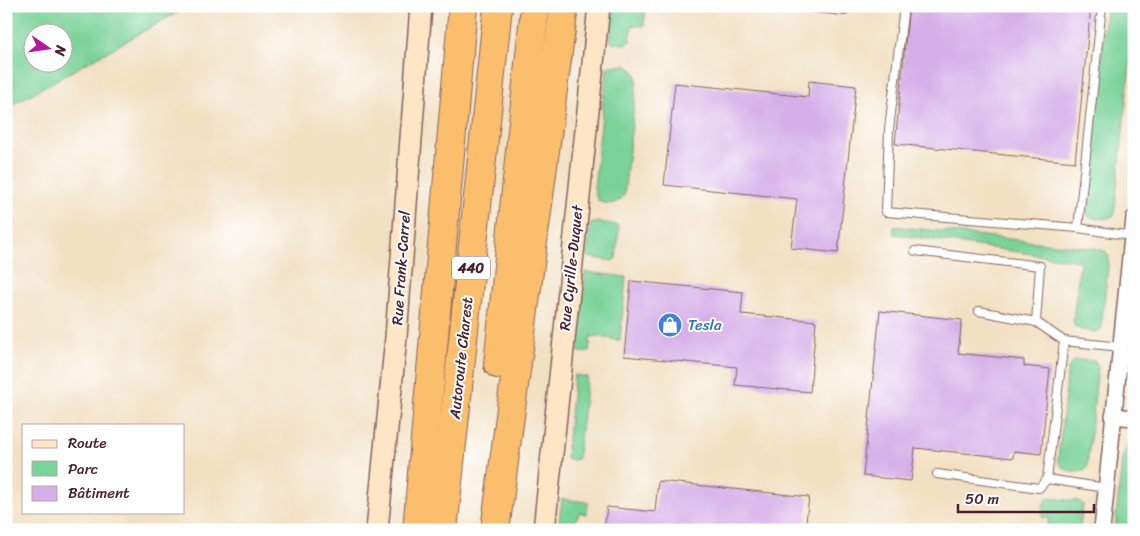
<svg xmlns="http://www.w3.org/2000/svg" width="1140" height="536" viewBox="0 0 1140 536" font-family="Sriracha,sans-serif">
  <rect width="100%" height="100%" fill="#fff"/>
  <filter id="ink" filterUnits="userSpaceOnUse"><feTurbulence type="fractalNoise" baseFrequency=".02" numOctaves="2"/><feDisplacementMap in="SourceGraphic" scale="10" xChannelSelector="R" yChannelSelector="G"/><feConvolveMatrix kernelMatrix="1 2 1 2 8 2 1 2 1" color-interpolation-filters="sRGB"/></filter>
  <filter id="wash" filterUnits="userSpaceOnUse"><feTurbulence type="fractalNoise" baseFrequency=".0096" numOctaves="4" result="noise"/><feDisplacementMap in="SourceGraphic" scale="20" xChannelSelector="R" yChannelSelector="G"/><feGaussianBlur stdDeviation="1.12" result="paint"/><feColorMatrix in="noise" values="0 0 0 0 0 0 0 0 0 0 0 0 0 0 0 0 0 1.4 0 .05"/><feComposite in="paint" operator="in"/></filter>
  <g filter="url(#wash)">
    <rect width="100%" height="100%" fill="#f2e0c2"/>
    <g fill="#79d297" stroke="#627861" fill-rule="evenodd">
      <path d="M6,6H189L6,108ZM32,32H62V62H32Z"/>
      <polygon points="614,6 646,6 644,26 632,25 630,41 626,44 613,43 610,41"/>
      <path d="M1108,6H1134V27L1114,215C1106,220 1095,220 1087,215L1086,209L1106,9Z"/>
      <path d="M626,65L635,72L637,78L624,196C617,204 606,207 597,199L594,188L607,68L610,66Z"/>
      <polygon points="599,222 617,225 619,229 616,258 613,261 587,257 590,224"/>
      <polygon points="894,226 1100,249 1106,252 1109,257 1101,329 1097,332 1082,330 1075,327 1073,320 1080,261 894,234"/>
      <polygon points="585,272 626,277 620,340 591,336 589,351 588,352 579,352 578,350"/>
      <path d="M1077,360L1095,361L1098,366L1087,468C1077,474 1062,472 1058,460L1068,368L1073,361Z"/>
      <polygon points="574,375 587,377 578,458 576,460 566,459"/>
      <polygon points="1134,440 1134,530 1115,530 1122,458 1128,445"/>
      <path d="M1049,498L1078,501L1083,504L1080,528L1078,530H1047L1049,518L1042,517C1043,509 1042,502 1049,498Z"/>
      <polygon points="562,499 588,502 587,515 580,512 575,521 574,530 558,530"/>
    </g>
    <g id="blocks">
      <g fill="#d6aee8">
        <polygon points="909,6 1091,6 1075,162 895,144"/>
        <polygon points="809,81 856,86 838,253 791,248 797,199 664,185 675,83 808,97"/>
        <polygon points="631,281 743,292 741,314 816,321 810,392 735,385 737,367 624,356"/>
        <polygon points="880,311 962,320 958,353 1024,360 1024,366 1050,369 1041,454 1014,451 1013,458 915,448 911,481 863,476"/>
        <polygon points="658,481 809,497 805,530 604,530 607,507 655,512"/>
      </g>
    </g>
  </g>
  <g filter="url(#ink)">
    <use href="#blocks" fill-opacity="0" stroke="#856360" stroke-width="1"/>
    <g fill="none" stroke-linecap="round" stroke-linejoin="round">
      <defs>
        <g id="lane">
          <polyline points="796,6 844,11 845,6"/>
          <polyline points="904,6 889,129 886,212 1078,228 1102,6"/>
          <polyline points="1078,228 1132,236"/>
          <polyline points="915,251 1040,266 1036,322"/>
          <polyline points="979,311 1036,322 1064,341"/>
          <polyline points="937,474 1039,488 1047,479"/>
          <polyline points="1106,488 1047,479 1064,341 1120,347"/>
        </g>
        <g id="street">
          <polyline points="1113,416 1134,418"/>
          <polyline points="1102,530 1134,218"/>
        </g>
        <g id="secondary">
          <polyline points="377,530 396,337 421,6"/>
          <polyline points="544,530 599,6"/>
        </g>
        <g id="highway">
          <polyline points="498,364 535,6"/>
          <polyline points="417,530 463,6"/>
          <polyline points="443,530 498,6"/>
          <polyline points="495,530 564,6"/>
        </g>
      </defs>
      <use href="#lane" stroke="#856360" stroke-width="10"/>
      <use href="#street" stroke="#856360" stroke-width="18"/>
      <use href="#secondary" stroke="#856360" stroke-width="24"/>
      <use href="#highway" stroke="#856360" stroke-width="30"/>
      <use href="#lane" stroke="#fff" stroke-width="8"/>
      <use href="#street" stroke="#fff" stroke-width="15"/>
      <use href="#secondary" stroke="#fde5c5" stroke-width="21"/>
      <use href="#highway" stroke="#fabe6d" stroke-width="28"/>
    </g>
  </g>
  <defs>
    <symbol id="shop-disc" viewBox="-11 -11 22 22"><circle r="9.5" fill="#3f7fe0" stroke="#fff"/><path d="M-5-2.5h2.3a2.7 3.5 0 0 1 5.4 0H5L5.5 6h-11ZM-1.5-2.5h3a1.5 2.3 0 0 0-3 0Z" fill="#fff"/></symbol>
  </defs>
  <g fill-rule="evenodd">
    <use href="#shop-disc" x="656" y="311" width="28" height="28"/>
  </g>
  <g text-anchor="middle" stroke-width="4" stroke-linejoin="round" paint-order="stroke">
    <rect fill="#fff" stroke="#80626b" stroke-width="1" x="452" y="256.5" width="38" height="23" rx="4"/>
    <g font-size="14" font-weight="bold" fill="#4a1f2b">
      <text x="471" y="273">440</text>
    </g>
    <g font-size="15" fill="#4a1f2b" stroke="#fff">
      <text transform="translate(401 268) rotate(-86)" y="5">Rue Frank-Carrel</text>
      <text transform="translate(571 268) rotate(-84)" y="5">Rue Cyrille-Duquet</text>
      <text transform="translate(461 358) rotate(-84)" y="5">Autoroute Charest</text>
    </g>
    <g font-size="15" fill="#366cbe" stroke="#fff" text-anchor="start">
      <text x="688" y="330">Tesla</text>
    </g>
  </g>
  <rect width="1140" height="536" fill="none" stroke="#fff" stroke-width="25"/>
  <rect x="22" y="424" width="162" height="90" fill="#ffffff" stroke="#b7a5aa"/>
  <rect x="32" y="440" width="25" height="8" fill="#fde5c5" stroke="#b7a5aa"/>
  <text x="68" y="448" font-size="15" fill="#4a1f2b">Route</text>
  <rect x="32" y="461" width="25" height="15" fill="#79d297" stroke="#b7a5aa"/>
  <text x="68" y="474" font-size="15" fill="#4a1f2b">Parc</text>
  <rect x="32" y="486" width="25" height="15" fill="#d6aee8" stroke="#b7a5aa"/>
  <text x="68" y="498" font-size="15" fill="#4a1f2b">Bâtiment</text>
  <g transform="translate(48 48) rotate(103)"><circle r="24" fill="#ffffff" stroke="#b7a5aa"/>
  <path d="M0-4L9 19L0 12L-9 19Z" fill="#b5179e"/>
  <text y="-8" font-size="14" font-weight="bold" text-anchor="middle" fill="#4a1f2b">N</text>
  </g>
  <path d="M958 504v8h136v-8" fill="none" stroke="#4a1f2b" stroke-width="2.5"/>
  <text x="965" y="504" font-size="15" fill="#4a1f2b" stroke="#ffffff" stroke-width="4" paint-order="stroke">50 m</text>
</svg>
